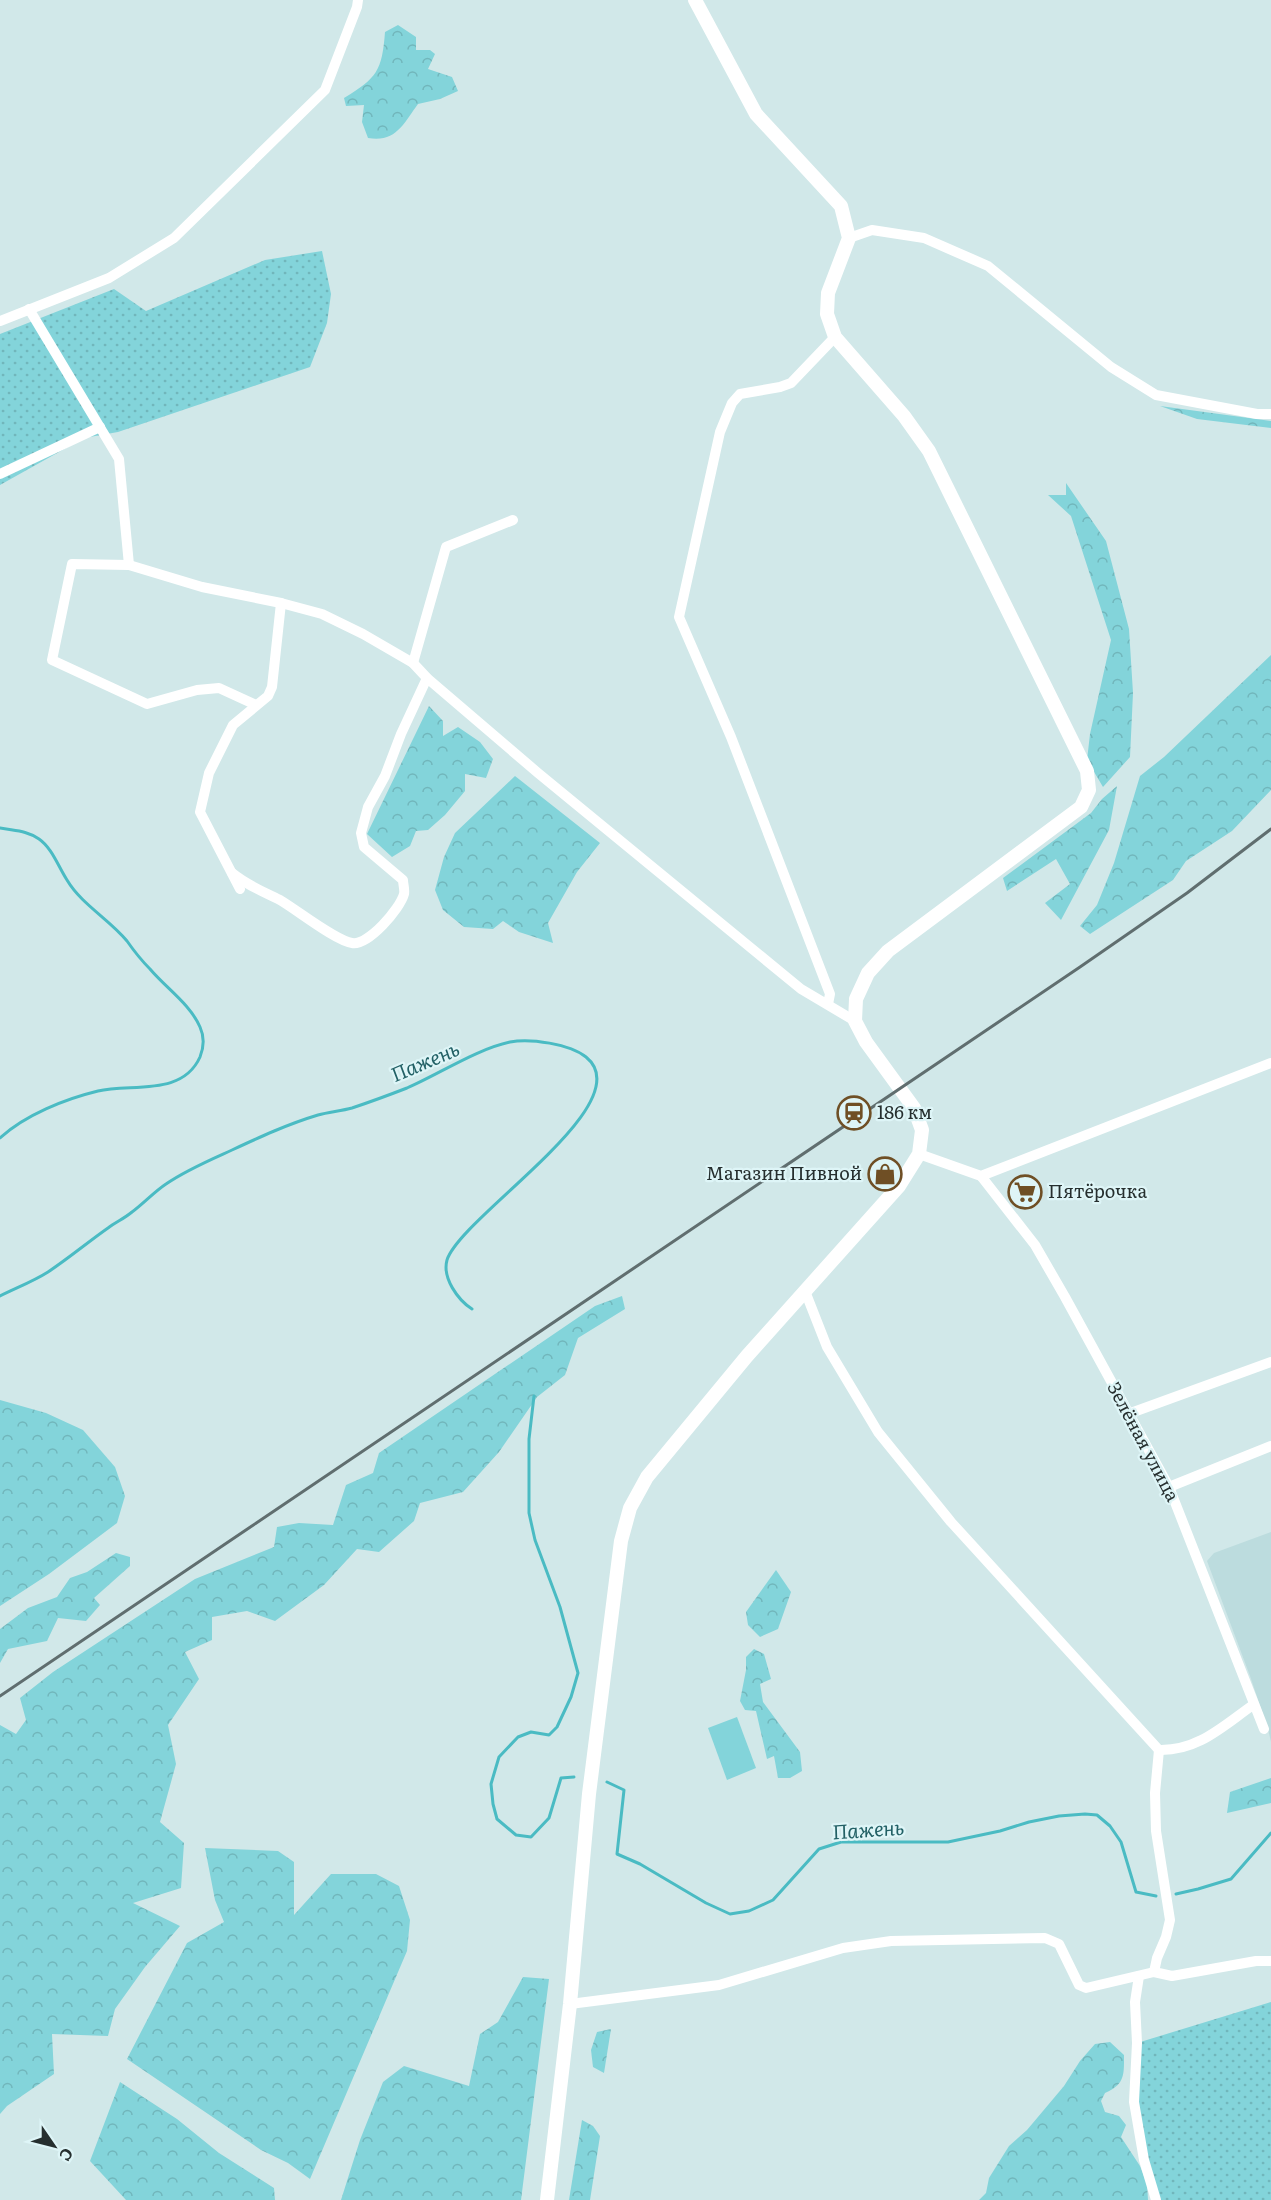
<svg xmlns="http://www.w3.org/2000/svg" width="1271" height="2200" viewBox="0 0 1271 2200" font-family="Literata,serif">
  <defs>
    <pattern id="forest-crowns" width="20" height="18" patternUnits="userSpaceOnUse" patternTransform="scale(1.5)"><rect width="20" height="18" fill="#83d4da"/><path d="M2 6a3 3 0 1 1 6 0M12 15a3 3 0 1 1 6 0" fill="none" stroke="#71b6bb"/></pattern>
    <pattern id="park-dots" width="8" height="8" patternUnits="userSpaceOnUse" patternTransform="scale(1.5)"><rect width="8" height="8" fill="#83d4da"/><path d="M2 2h.1M6 6h.1" fill="none" stroke="#71b6bb" stroke-width="1.8" stroke-linecap="round"/></pattern>
  </defs>
  <rect width="100%" height="100%" fill="#d1e8e9"/>
  <polygon fill="#bcdcde" points="1271,1532 1271,1742 1268,1729 1250,1676 1207,1561 1214,1553"/>
  <g fill="url(#forest-crowns)">
    <path d="M398,25L416,37V50H430L435,54L428,69L452,77L458,91L440,99L418,104C404,123 396,143 368,138L362,122L364,105L346,106L344,98C377,78 382,71 385,32Z"/>
    <polygon points="1160,406 1271,421 1271,428 1197,419"/>
    <polygon points="1066,483 1106,541 1129,629 1133,693 1130,757 1103,787 1087,760 1090,734 1111,640 1071,516 1048,495 1066,495"/>
    <polygon points="1271,655 1271,790 1232,831 1186,861 1173,880 1090,934 1080,926 1097,905 1114,863 1140,776 1164,757"/>
    <polygon points="429,706 443,721 443,736 458,727 480,742 493,759 486,778 465,774 465,791 445,815 428,830 416,831 410,846 392,857 367,834"/>
    <polygon points="515,776 600,843 577,872 548,923 553,943 519,932 503,921 493,929 464,927 443,910 435,890 444,857 455,833"/>
    <polygon points="1117,786 1109,830 1061,920 1045,903 1070,884 1056,859 1007,891 1003,878 1091,813 1102,799"/>
    <polygon points="622,1296 625,1309 578,1338 565,1375 537,1397 499,1452 463,1492 420,1503 414,1521 379,1552 357,1549 324,1585 275,1621 247,1611 212,1617 212,1640 185,1652 199,1679 168,1725 176,1764 160,1822 184,1843 181,1888 133,1903 180,1926 145,1967 115,2009 108,2036 52,2034 54,2074 7,2106 0,2114 0,1725 16,1734 26,1720 20,1698 53,1672 195,1579 274,1547 277,1527 299,1523 333,1525 346,1485 373,1473 379,1453 595,1306"/>
    <polygon points="0,1400 46,1413 83,1430 115,1467 125,1496 117,1523 49,1574 0,1606"/>
    <polygon points="116,1553 130,1557 130,1566 94,1598 100,1605 86,1621 58,1618 47,1641 8,1649 0,1663 0,1629 28,1608 57,1597 70,1578 87,1572"/>
    <polygon points="776,1570 791,1592 778,1629 760,1637 748,1625 746,1612"/>
    <polygon points="754,1649 764,1654 771,1679 760,1684 763,1702 800,1752 802,1771 790,1778 778,1778 774,1756 767,1759 756,1711 745,1710 740,1701 746,1670 746,1657"/>
    <polygon points="1271,1778 1271,1803 1227,1813 1230,1792"/>
    <polygon points="205,1848 278,1851 294,1862 294,1915 331,1874 376,1874 399,1886 410,1920 407,1951 310,2179 288,2163 261,2150 127,2059 187,1943 224,1922 215,1900"/>
    <polygon points="523,1977 549,1979 521,2200 341,2200 360,2140 383,2082 404,2066 469,2086 480,2034 498,2022"/>
    <polygon points="611,2029 604,2073 593,2067 591,2050 597,2032"/>
    <path d="M1110,2042L1124,2055C1124,2075 1125,2084 1105,2093L1101,2101L1105,2112L1119,2116L1126,2125L1121,2137L1140,2166L1147,2184L1148,2200H979L986,2193L989,2178L1009,2146L1027,2130L1064,2086L1080,2061L1095,2044Z"/>
    <polygon points="120,2082 177,2119 219,2153 274,2188 275,2200 126,2200 90,2161"/>
    <polygon points="582,2120 593,2126 600,2136 590,2200 569,2200"/>
  </g>
  <g fill="url(#park-dots)">
    <polygon points="322,251 331,294 327,323 310,367 118,432 84,438 0,485 0,334 114,289 146,311 265,260"/>
    <polygon points="1271,2002 1271,2200 1156,2200 1134,2102 1137,2043"/>
  </g>
  <polygon fill="#83d4da" points="737,1717 756,1768 727,1780 708,1728"/>
  <g fill="none" stroke-linecap="round" stroke-linejoin="round">
    <g stroke="#4abbc3" stroke-width="3">
      <path d="M0,828C14,831 26,830 39,839C52,848 58,866 67,880C82,905 109,919 127,941C134,951 141,960 150,969C166,988 190,1004 200,1027C205,1038 204,1047 200,1057C182,1097 131,1083 98,1091C65,1099 25,1115 0,1138"/>
      <path d="M0,1296C16,1288 34,1281 48,1272C69,1258 88,1242 108,1228C116,1222 125,1218 132,1212C144,1203 154,1192 166,1184C186,1170 210,1160 232,1150C260,1137 288,1124 318,1115C329,1112 341,1111 352,1108C370,1102 389,1095 407,1088C439,1074 477,1049 510,1042C530,1038 570,1044 586,1057C643,1103 461,1216 447,1260C442,1278 458,1300 472,1309"/>
      <polyline points="534,1396 529,1439 529,1513 535,1540 560,1607 578,1673 571,1697 557,1727 549,1735 531,1732 518,1737 499,1757 491,1784 493,1804 497,1819 516,1835 531,1837 549,1818 561,1778 574,1777"/>
      <polyline points="607,1782 624,1790 617,1854 640,1864 706,1903 730,1914 749,1911 773,1900 819,1849 841,1842 948,1842 1000,1831 1029,1822 1059,1816 1085,1814 1097,1815 1110,1826 1121,1842 1136,1892 1156,1896"/>
      <polyline points="1176,1894 1198,1889 1231,1879 1271,1833"/>
    </g>
    <g stroke="#fff" stroke-width="10">
      <polyline points="849,238 872,230 924,238 988,266 1111,367 1156,395 1257,414 1271,414"/>
      <polyline points="29,309 119,459 129,565"/>
      <polyline points="0,321 109,278 174,238 325,90 357,7 358,0"/>
      <polyline points="0,474 100,427"/>
      <polyline points="413,663 446,547 513,520"/>
      <polyline points="256,705 219,688 197,690 147,704 52,660 72,564 129,565 202,587 281,603 322,614 363,634 413,663 427,678 538,773 801,989 855,1021"/>
      <path d="M232,873C248,886 262,891 280,900C297,910 336,941 352,943C368,946 400,909 404,894C405,890 403,884 403,880L364,847L361,833L368,807L385,776L401,734L427,678"/>
      <polyline points="240,889 200,812 209,773 233,725 268,696 272,687 281,603"/>
      <polyline points="828,1004 830,994 731,737 679,617 720,432 732,403 740,394 780,387 791,383 835,337"/>
      <polyline points="919,1154 981,1176 1271,1063"/>
      <polyline points="981,1176 1035,1245 1065,1297 1169,1487 1264,1729"/>
      <path d="M805,1291L827,1347L878,1432L951,1522L1159,1750C1198,1751 1223,1726 1253,1705"/>
      <polyline points="1128,1414 1271,1362"/>
      <polyline points="1169,1487 1271,1446"/>
      <polyline points="1159,1750 1155,1793 1156,1831 1170,1920 1166,1937 1157,1958 1154,1972 1172,1976 1256,1961 1271,1961"/>
      <polyline points="1139,1976 1135,2002 1137,2043 1134,2102 1144,2160 1156,2200"/>
      <polyline points="570,2004 719,1985 843,1948 891,1941 1045,1938 1059,1944 1079,1985 1086,1988 1154,1972"/>
    </g>
    <polyline stroke="#fff" stroke-width="14" points="547,2200 570,2004 589,1794 621,1541 630,1508 647,1477 747,1356 899,1186 919,1154 922,1130 914,1108 866,1042 855,1021 856,999 868,973 888,951 1081,807 1089,790 1087,771 929,451 904,416 835,337 827,314 828,293 849,238 841,206 756,114 695,0"/>
    <polyline stroke="#606e6f" stroke-width="3" points="0,1696 1080,967 1187,893 1271,829"/>
  </g>
  <defs>
    <symbol id="station-ring" viewBox="-11 -11 22 22"><circle r="9.5" fill="#def5f7" stroke="#6f4f25" stroke-width="1.5"/><path d="M-3-6H3Q5-6 5-4V2Q5 4 3 4L4.5 6H3L1.5 4h-3L-3 6H-4.5L-3 4Q-5 4-5 2V-4Q-5-6-3-6ZM-3.5-4v3h7v-3ZM-3.5 1v1.5H-2V1ZM2 1v1.5H3.5V1Z" fill="#6f4f25"/></symbol>
    <symbol id="shop-ring" viewBox="-11 -11 22 22"><circle r="9.5" fill="#def5f7" stroke="#6f4f25" stroke-width="1.5"/><path d="M-5-2.5h2.3a2.7 3.5 0 0 1 5.4 0H5L5.5 6h-11ZM-1.5-2.5h3a1.5 2.3 0 0 0-3 0Z" fill="#6f4f25"/></symbol>
    <symbol id="supermarket-ring" viewBox="-11 -11 22 22"><circle r="9.5" fill="#def5f7" stroke="#6f4f25" stroke-width="1.5"/><path d="M-6-5.5h2.5l.6 2H6L4.5 2H-2.5L-4.4-4H-6ZM-1.5 3.2a1.3 1.3 0 1 0 .1 0ZM3 3.2a1.3 1.3 0 1 0 .1 0Z" fill="#6f4f25"/></symbol>
  </defs>
  <g fill-rule="evenodd">
    <use href="#station-ring" x="835" y="1094" width="38" height="38"/>
    <use href="#shop-ring" x="866" y="1155" width="38" height="38"/>
    <use href="#supermarket-ring" x="1006" y="1173" width="38" height="38"/>
  </g>
  <g text-anchor="middle" stroke-width="4.5" stroke-linejoin="round" paint-order="stroke">
    <g font-size="18" fill="#262f2f" stroke="#def5f7" text-anchor="start">
      <text x="877" y="1119">186 км</text>
      <text x="862" y="1180" text-anchor="end">Магазин Пивной</text>
      <text x="1048" y="1198">Пятёрочка</text>
    </g>
    <g font-size="18" fill="#262f2f" stroke="#def5f7">
      <text transform="translate(1143 1442) rotate(62)" y="6">Зелёная улица</text>
    </g>
    <g font-size="20" font-style="italic" fill="#226065" stroke="#def5f7">
      <text transform="translate(425 1062) rotate(-23)" y="7">Пажень</text>
      <text transform="translate(868 1830) rotate(-4)" y="7">Пажень</text>
    </g>
  </g>
  <g transform="translate(54 2146) rotate(125)" stroke="#def5f7" stroke-width="4.5" paint-order="stroke">
  <path d="M0-4.5L10 22L0 15L-10 22Z" fill="#262f2f"/>
  <text y="-9" font-size="16" font-weight="bold" text-anchor="middle" fill="#262f2f">С</text>
  </g>
</svg>
